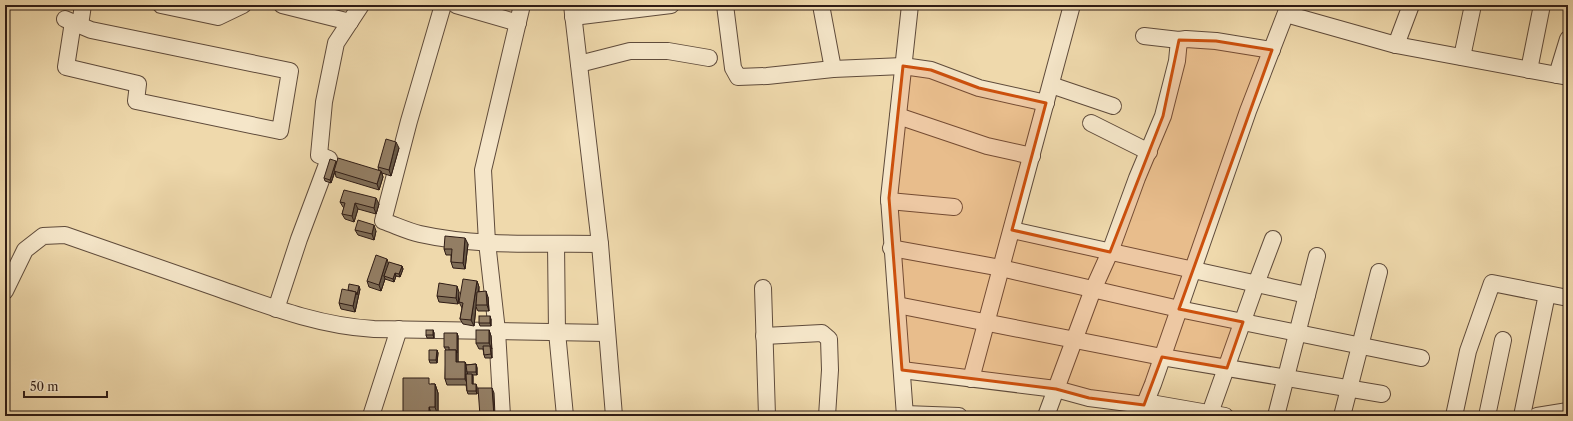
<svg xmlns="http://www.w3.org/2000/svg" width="1573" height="421" viewBox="0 0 1573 421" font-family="'Libre Caslon Text',serif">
  <rect width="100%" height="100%" fill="#efd9ac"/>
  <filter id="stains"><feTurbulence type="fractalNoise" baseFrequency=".005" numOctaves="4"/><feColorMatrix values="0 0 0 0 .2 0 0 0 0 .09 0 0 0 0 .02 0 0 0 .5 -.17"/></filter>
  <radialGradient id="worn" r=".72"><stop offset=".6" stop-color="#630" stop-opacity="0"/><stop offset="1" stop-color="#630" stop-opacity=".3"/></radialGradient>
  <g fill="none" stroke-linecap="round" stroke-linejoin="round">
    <defs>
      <g id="minor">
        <polyline points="161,5 218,17 243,5"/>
        <polyline points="282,5 350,22"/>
        <path d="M443,5L409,121L383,221C395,225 407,231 420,234C478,247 541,243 600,244"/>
        <polyline points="456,5 518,23"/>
        <polyline points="572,5 600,244 614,416"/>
        <polyline points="725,5 733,68 738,77 767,76 833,69 903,66 931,70 979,88 1046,103"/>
        <polyline points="821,5 833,69"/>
        <polyline points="1286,14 1396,45 1568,77"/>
        <polyline points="573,17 671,5"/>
        <polyline points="65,19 91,30 290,71 280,131 136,101 138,84 66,67 73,22"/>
        <polyline points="80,25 83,5"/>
        <polyline points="1144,36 1179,40 1186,39 1216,41 1272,50"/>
        <polyline points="1396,45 1411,5"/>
        <polyline points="1462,57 1473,5"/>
        <polyline points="579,64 630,51 668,51 709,58"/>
        <polyline points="1529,70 1542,5"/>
        <polyline points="1557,75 1568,39"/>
        <polyline points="1051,85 1113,106"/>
        <polyline points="898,116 987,146 1032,156"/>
        <polyline points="1091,123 1149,152"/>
        <polyline points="889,201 954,207"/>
        <polyline points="1012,230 1307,295"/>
        <polyline points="556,244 557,332 565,416"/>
        <polyline points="891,248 1001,268 1179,309 1421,358"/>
        <polyline points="763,288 767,416"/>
        <path d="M5,291L25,250L43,236L65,235C116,253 166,270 217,288C268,306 319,326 374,329L607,333"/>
        <polyline points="897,305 1162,357 1382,394"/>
        <polyline points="276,309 299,239 329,159 319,155 324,102 336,43 361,5"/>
        <polyline points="764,336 822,333 829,339 830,370 827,416"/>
        <polyline points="902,370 1056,389 1089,398 1144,405"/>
        <polyline points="971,379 1072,5"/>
        <polyline points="1145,402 1225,416"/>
        <polyline points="905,414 959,416"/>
        <polyline points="371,416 399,329"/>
        <polyline points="502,416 497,331 487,242 483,170 522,5"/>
        <polyline points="905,416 889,198 910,5"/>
        <polyline points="1046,416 1092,292 1110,252 1137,178 1163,116 1177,61 1179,40"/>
        <polyline points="1140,416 1153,384 1248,111 1289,5"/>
        <polyline points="1209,416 1256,284 1273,239"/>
        <polyline points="1276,416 1317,256"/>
        <polyline points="1342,416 1379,272"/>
        <polyline points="1454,416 1468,351 1492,283 1568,298"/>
        <polyline points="1487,416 1503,340"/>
        <polyline points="1522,416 1547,294"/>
        <polyline points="1537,416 1568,411"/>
      </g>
    </defs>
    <use href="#minor" stroke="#5f4b3b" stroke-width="18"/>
    <use href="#minor" stroke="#f5e6c9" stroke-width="16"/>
  </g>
  <g fill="#7e6c56" stroke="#2f1c15">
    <polygon points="399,148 391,176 382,173 383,177 379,190 336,177 335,172 331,183 325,181 324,178 336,161 337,163 379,171 378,167"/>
    <polygon points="340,202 379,204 376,214 358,209 354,222 345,219 342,214 344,208 343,207"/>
    <polygon points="355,230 376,231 374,240 358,235"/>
    <polygon points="468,244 465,269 453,268 451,262 451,255 446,255 444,249"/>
    <polygon points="389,263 402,266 403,269 400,277 396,276 394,282 385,279 381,291 369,287 367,281"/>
    <polygon points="477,281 479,287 479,291 488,297 489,311 478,311 476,307 474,326 463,324 460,319 462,308 459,302"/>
    <polygon points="360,289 355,312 341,309 339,303"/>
    <polygon points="459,292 458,304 439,302 437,296"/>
    <polygon points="491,319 491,326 480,326 479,323"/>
    <polygon points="433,330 434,333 434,338 427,338 426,335"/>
    <polygon points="489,330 491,336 492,358 485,358 484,355 483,349 479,349 476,343"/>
    <polygon points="457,333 458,336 458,362 465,362 466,365 476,364 477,368 477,375 473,375 473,384 477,387 477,394 468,394 467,391 466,385 447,385 445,379 446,350 444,347"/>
    <polygon points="437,350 438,353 437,363 430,363 429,360"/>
    <polygon points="431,384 435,384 438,393 438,416 403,416"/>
  </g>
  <g fill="#675846" stroke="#2f1c15">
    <polygon points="396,142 399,148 391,176 389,170"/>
    <polygon points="336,161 337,164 331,183 330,180"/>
    <polygon points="381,171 383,177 379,190 377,184"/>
    <polygon points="376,198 379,204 376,214 374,208"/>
    <polygon points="355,203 358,209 354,222 352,216"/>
    <polygon points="374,225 376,231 374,240 372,234"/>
    <polygon points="465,238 468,244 465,269 463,263"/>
    <polygon points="387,259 389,265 384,276 385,279 381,291 379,285"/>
    <polygon points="402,266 403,269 400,277 399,274"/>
    <polygon points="395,273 396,276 394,282 393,279"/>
    <polygon points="477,281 479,287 477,305 476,305 476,307 474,326 471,320"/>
    <polygon points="359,286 360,289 355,312 353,306 356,292"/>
    <polygon points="457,286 459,292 458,304 456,298"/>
    <polygon points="486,291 488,297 489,311 487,305"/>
    <polygon points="490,316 491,319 491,326 490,323"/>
    <polygon points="433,330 434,333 434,338 433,335"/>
    <polygon points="489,330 491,336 492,349 489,343"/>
    <polygon points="457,333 458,336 458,368 456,362"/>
    <polygon points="490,346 492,349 492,358 491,354"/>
    <polygon points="437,350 438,353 437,363 436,360"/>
    <polygon points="465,362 468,368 467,372 468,375 468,385 465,379"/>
    <polygon points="476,364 477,368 477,375 476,372"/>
    <polygon points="472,374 473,377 473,387 472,384"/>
    <polygon points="435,384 438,393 438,416 435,407"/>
    <polygon points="476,384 477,387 477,394 476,391"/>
    <polygon points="492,388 494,393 495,416 494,416"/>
    <polygon points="429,407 432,416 429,416"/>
  </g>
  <g fill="#937e64" stroke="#2f1c15">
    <polygon points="386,139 396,142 389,170 378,167"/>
    <polygon points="338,158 381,171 377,184 334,171"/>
    <polygon points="330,159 336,161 330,180 324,178"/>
    <polygon points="344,190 376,198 374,208 355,203 352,216 342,214 345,203 340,202"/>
    <polygon points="358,220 374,225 372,234 355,230"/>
    <polygon points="445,236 465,238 463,263 451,262 452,249 444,249"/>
    <polygon points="376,255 387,259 379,285 367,281"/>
    <polygon points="389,262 402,266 399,274 395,273 393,279 384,276"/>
    <polygon points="463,279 477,281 471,320 460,319 463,303 459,302"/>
    <polygon points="439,283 457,286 456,298 437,296"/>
    <polygon points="349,284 359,286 357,295 356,292 348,290"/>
    <polygon points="342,289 356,292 353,306 339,303"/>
    <polygon points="486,291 487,305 476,305 477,292"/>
    <rect x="479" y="316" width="11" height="7"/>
    <rect x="426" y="330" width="7" height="5"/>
    <rect x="476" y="330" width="13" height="13"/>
    <polygon points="444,333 457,333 457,353 456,350 449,350 449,347 444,347"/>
    <polygon points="483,346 490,346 491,354 484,355"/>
    <polygon points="429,350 437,350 436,360 429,360"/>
    <polygon points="445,350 456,350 456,362 465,362 465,379 445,379"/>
    <polygon points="476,364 476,372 467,372 466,365"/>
    <polygon points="466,374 472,374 472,384 476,384 476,391 467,391"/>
    <polygon points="403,378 429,378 429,384 435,384 435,407 429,407 429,416 403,416"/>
    <polygon points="478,388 492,388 494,416 480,416"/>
  </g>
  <path fill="#cc500d" fill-opacity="0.2" stroke="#cc500d" stroke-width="3" stroke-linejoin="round" d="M1179,40L1216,41L1272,50L1179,309L1243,322L1227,368L1162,357L1144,405L1089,398L1056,389L902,370L889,198L903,66L931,70L979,88L1046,103L1012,230L1110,252L1163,116Z"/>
  <rect width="1573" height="421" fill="none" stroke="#efd9ac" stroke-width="20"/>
  <rect x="6" y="6" width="1561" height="409" fill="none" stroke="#2f1c15" stroke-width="2"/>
  <rect x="10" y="10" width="1553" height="401" fill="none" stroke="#2f1c15"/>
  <path d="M24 391v6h83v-6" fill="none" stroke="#2f1c15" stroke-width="2"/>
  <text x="30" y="391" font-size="12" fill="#2f1c15" stroke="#f5e6c9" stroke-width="3" paint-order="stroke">50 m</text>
  <rect width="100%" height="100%" filter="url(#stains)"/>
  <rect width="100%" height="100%" fill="url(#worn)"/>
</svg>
